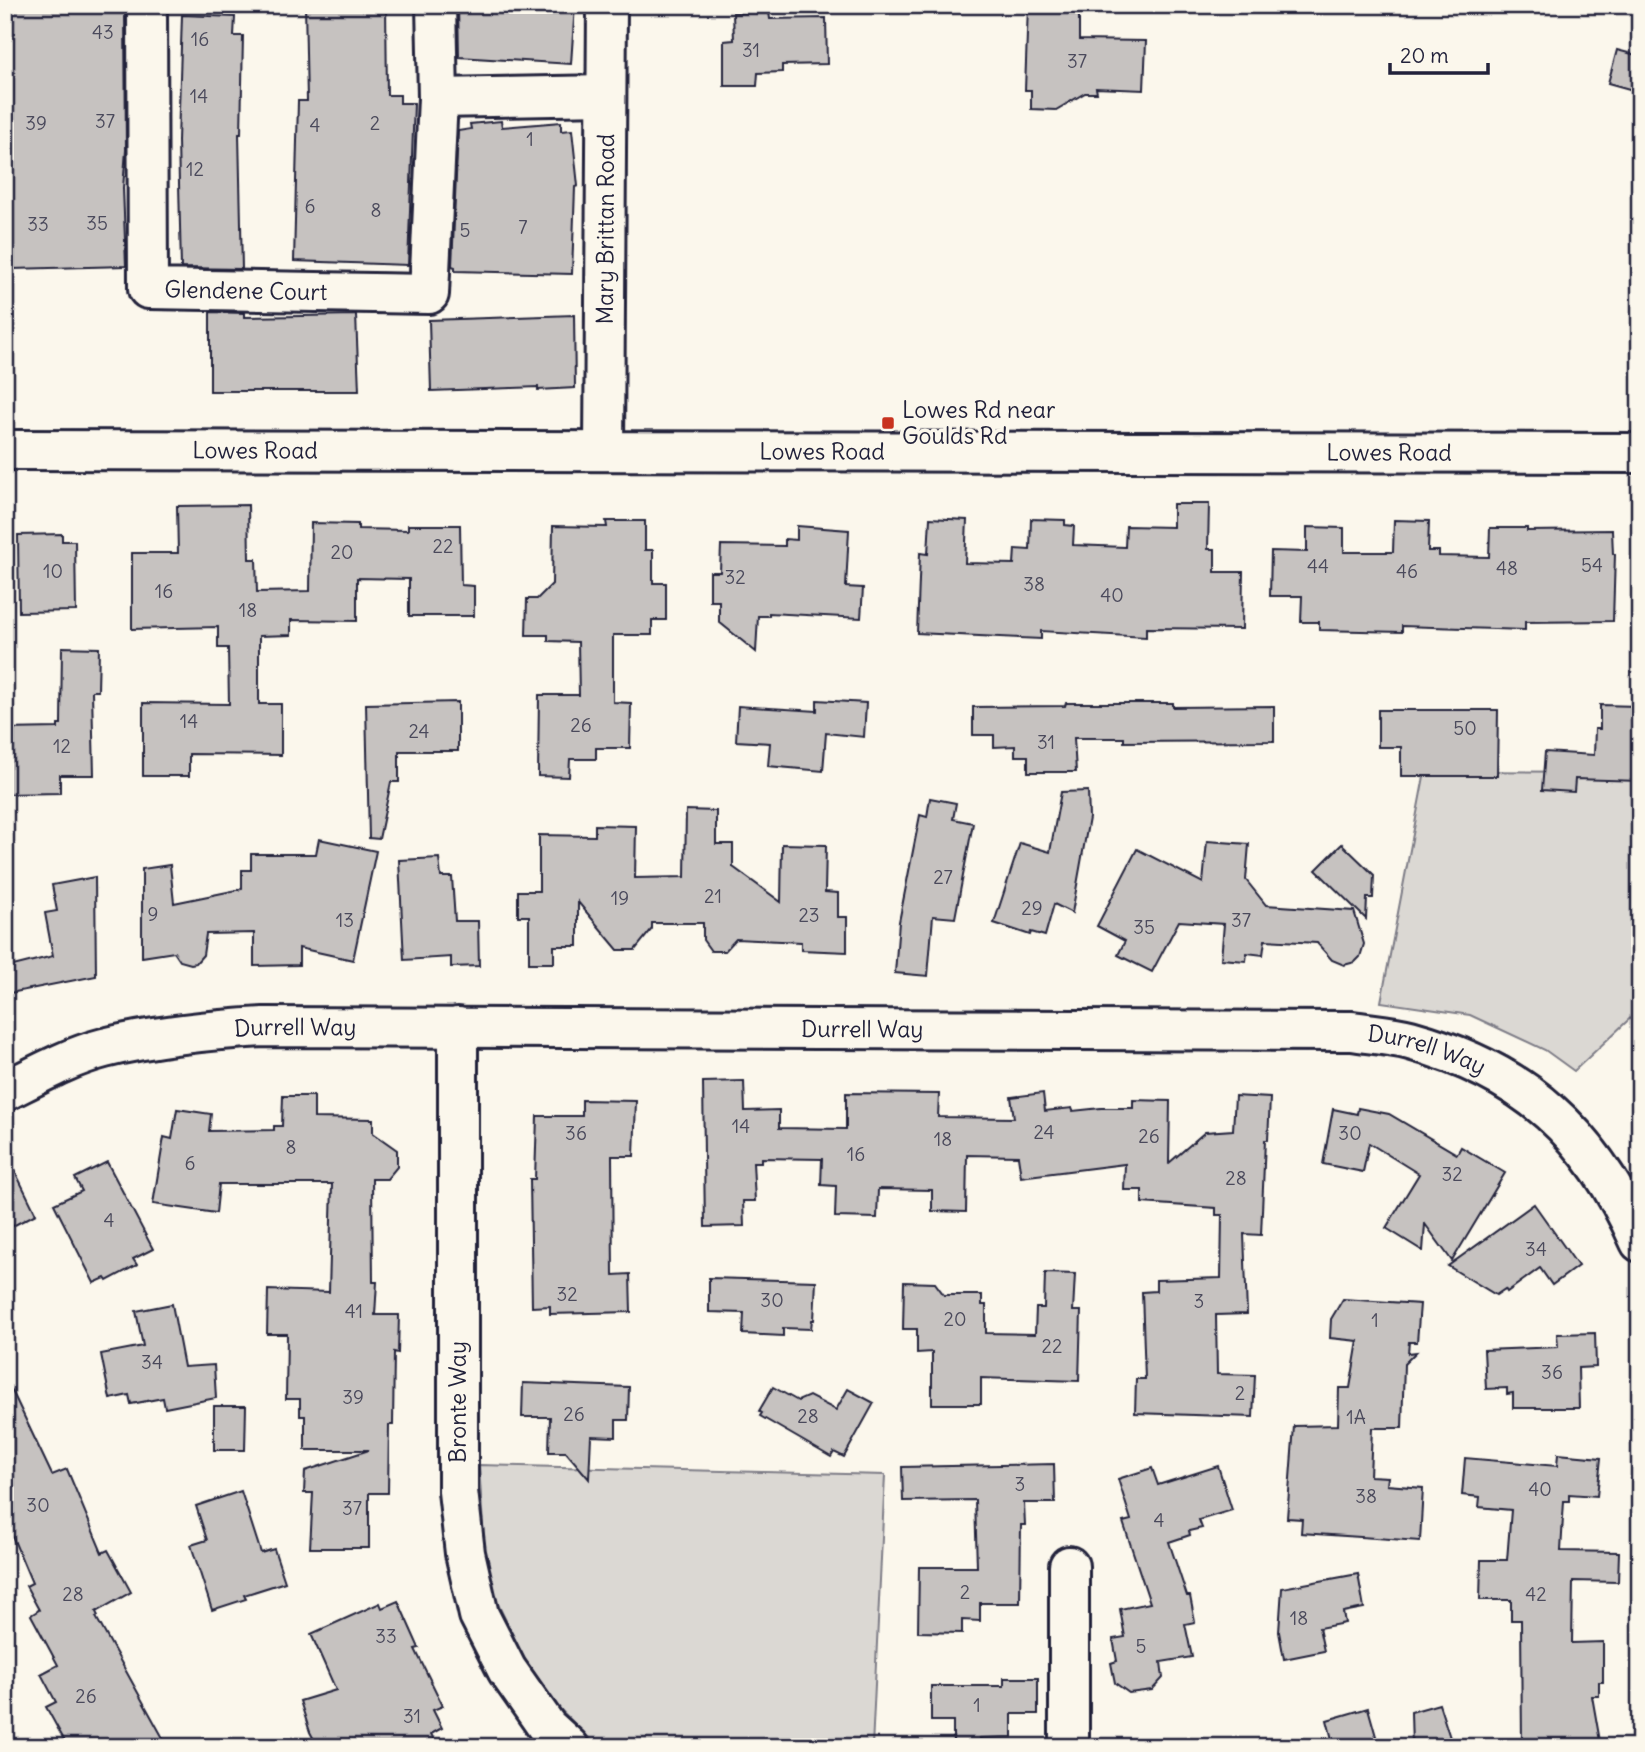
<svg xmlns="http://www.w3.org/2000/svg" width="1645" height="1752" viewBox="0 0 1645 1752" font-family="Delius,sans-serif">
  <rect width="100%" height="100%" fill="#fbf7ec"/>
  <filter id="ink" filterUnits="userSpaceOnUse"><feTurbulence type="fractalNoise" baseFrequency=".0143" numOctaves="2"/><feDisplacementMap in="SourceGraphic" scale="14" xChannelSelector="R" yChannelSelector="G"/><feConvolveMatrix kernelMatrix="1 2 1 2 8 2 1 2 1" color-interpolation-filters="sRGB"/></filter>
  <g filter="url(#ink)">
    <g fill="#dbd8d3" stroke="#7e7d87" stroke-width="2">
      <polygon points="1425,771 1640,772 1640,1009 1574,1071 1545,1050 1470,1015 1381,1002"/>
      <polygon points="479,1465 885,1475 872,1747 598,1747 556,1705 524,1658 497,1602 485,1555"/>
    </g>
    <g fill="#c6c2c0" stroke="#22223b" stroke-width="2">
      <polygon points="23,5 115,5 116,13 125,12 126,150 123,188 126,266 12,269 9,162 13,88 10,9 23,9"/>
      <polygon points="305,5 386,5 387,95 400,95 400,103 414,103 408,265 294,261 298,101 307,101"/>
      <polygon points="458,5 575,5 571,64 459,57"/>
      <polygon points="1028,5 1079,5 1079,40 1146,41 1144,90 1096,88 1097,93 1085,93 1056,110 1031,109 1031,90 1025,90"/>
      <polygon points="769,12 770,19 826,18 827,64 782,65 782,72 758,73 757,86 724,86 724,41 734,40 733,13"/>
      <polygon points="182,15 235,17 234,36 243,36 241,134 239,134 242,269 181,268 178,141"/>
      <polygon points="1617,50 1640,56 1640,92 1608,83"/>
      <polygon points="501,121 502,127 561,122 561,131 572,130 578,186 575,187 572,274 455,271 455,267 452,266 458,131 471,129 470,124"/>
      <polygon points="210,312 244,313 244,317 356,315 359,391 210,391"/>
      <polygon points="574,315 575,388 538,390 538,387 431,391 429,320"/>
      <polygon points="1173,504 1209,504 1208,549 1215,549 1215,572 1243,572 1242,629 1146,628 1146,637 1041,631 1041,639 917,633 920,553 928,554 930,518 967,520 965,563 1014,564 1015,549 1030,550 1031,519 1065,520 1065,525 1074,526 1073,545 1125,547 1126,526 1173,527"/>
      <polygon points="248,505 249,559 256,559 257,592 310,591 311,523 358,524 358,529 408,530 408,525 460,525 461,585 474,586 474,616 409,616 409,579 357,578 357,621 291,620 291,635 259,636 259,704 281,704 281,755 189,754 189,776 143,776 143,703 229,704 228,648 218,648 218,627 132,629 132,553 178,553 177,506"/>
      <polygon points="1394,520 1429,521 1428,551 1439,551 1439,556 1489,557 1490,528 1527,528 1527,531 1612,530 1613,554 1615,554 1613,621 1525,622 1525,630 1402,626 1402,632 1319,630 1319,622 1301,622 1302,596 1270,596 1271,551 1307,552 1307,527 1344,528 1344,552 1393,552"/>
      <polygon points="606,521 645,521 645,550 653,550 653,583 666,583 666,620 652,620 652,635 613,635 613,702 631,703 630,748 596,748 596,759 570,759 569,777 538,776 539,695 579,695 578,642 548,641 548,635 526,635 527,599 537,599 552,584 553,526 607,527"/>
      <polygon points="797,526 849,530 846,587 863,588 861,618 769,613 769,616 758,616 756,652 719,622 719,601 710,601 710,572 720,572 721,545 785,546 785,539 797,540"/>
      <polygon points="62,534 62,541 75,541 76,611 19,612 18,535"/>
      <polygon points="62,647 99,648 98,691 92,691 94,775 60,775 60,793 5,794 5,729 58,728 58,724 61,724"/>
      <polygon points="817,700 866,703 864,737 826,733 823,771 768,766 770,743 736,741 738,706 817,711"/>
      <polygon points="458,702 458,751 399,751 399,782 391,782 379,839 369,838 366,704"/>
      <polygon points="1066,703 1173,703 1173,707 1274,706 1274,741 1124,742 1124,738 1074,738 1076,772 1028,772 1028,756 1015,756 1015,746 994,747 994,735 973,735 973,707 1065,706"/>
      <polygon points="1600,705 1638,706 1637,713 1640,713 1640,781 1575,779 1574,792 1542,790 1545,752 1594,755 1595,729 1600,729"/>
      <polygon points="1378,710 1498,710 1497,776 1401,776 1401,747 1378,747"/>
      <polygon points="1088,791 1089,818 1072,913 1054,904 1045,936 1031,932 1030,935 994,923 1020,843 1050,852 1061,792"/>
      <polygon points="930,798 956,803 953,819 973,823 955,918 933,916 928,976 895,973 899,922 920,815 927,817"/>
      <polygon points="686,810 716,811 716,844 733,844 733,867 781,902 782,844 826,845 825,892 838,893 838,917 847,917 847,952 801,950 801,942 736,939 725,951 711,951 703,940 703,923 652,923 652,929 635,950 618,950 578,902 578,946 554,946 554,963 529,963 529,916 518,916 518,891 539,891 539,835 595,836 595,825 636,826 635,878 685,877"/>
      <polygon points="319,839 376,851 353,960 299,948 299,965 254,966 254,933 206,934 203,955 196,963 191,964 180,961 174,952 142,957 142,869 170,865 174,903 242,889 242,870 251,870 251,854 316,854"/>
      <polygon points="1207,841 1249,844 1246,880 1266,905 1354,911 1364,944 1360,957 1355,962 1344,965 1332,960 1317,943 1265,940 1263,955 1247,953 1246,961 1221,959 1224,924 1179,921 1152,972 1118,955 1125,941 1097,926 1137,849 1203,883"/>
      <polygon points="1342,844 1374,875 1373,898 1367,898 1366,919 1316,870"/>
      <polygon points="439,858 441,877 452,877 455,921 478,921 479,966 451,967 451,957 404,960 399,860"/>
      <polygon points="95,877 96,976 5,994 5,968 53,956 45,913 57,911 52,885"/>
      <polygon points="744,1081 745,1111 779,1110 779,1128 846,1129 846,1093 939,1094 938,1117 1014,1118 1011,1097 1043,1093 1045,1111 1072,1108 1073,1111 1101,1108 1133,1108 1133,1100 1170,1101 1169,1163 1205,1132 1233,1130 1235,1096 1270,1098 1268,1140 1265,1140 1261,1235 1244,1234 1247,1314 1216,1315 1217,1374 1255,1375 1253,1417 1135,1413 1136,1379 1145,1379 1142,1292 1156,1291 1156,1280 1221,1278 1222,1215 1216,1215 1216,1208 1142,1203 1142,1190 1124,1190 1125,1164 1021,1177 1018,1156 967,1155 966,1212 932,1211 932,1190 878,1189 877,1218 835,1217 836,1186 821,1185 822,1159 761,1158 761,1162 753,1162 755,1201 743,1201 744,1226 705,1227 703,1082"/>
      <polygon points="283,1096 314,1096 314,1118 373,1119 373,1133 397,1150 397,1167 387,1179 372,1179 373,1282 377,1282 375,1315 399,1315 398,1353 394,1352 393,1425 389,1425 388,1493 369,1493 369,1548 310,1548 313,1493 304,1493 305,1471 369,1450 305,1450 305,1416 300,1416 300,1399 286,1399 287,1334 267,1334 268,1290 329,1292 332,1184 219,1184 216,1213 153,1204 164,1137 172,1139 177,1109 211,1114 209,1131 274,1130 274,1126 282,1126"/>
      <polygon points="582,1100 636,1101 634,1156 612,1156 613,1275 630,1274 631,1312 550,1314 550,1306 532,1307 530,1179 535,1179 537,1116 582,1116"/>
      <polygon points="1358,1108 1389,1114 1457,1154 1461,1147 1505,1173 1452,1261 1425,1224 1423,1251 1386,1228 1419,1174 1369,1143 1363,1172 1323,1164 1333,1109 1357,1114"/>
      <polygon points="5,1151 36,1214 5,1230"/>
      <polygon points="107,1162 153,1249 133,1259 137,1265 107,1281 105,1278 94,1283 54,1204 82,1191 75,1178"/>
      <polygon points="1534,1204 1578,1266 1552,1285 1540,1268 1507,1292 1505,1289 1496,1295 1448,1266"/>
      <polygon points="1045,1273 1075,1274 1073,1311 1081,1311 1079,1381 981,1378 981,1404 932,1404 932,1352 917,1353 917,1329 903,1329 904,1282 935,1283 944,1295 982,1295 982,1305 986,1305 986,1333 1035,1334 1036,1308 1044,1308"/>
      <polygon points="709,1278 816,1281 814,1320 812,1320 811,1329 783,1328 783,1336 743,1334 744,1313 709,1312"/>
      <polygon points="1343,1299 1420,1304 1417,1342 1409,1342 1408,1353 1416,1352 1404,1364 1402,1428 1372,1428 1370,1476 1388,1477 1387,1485 1423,1488 1420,1541 1301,1533 1302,1519 1287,1518 1294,1426 1338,1425 1339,1388 1350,1388 1358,1341 1330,1338 1331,1319"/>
      <polygon points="172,1304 184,1367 214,1365 216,1398 165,1408 163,1398 131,1404 129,1395 110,1399 101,1354 143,1346 136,1311"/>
      <polygon points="1595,1333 1596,1367 1578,1368 1579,1408 1513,1408 1513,1393 1507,1394 1507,1388 1486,1389 1484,1350 1558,1347 1557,1334"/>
      <polygon points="5,1376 52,1475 67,1469 102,1553 108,1550 131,1592 96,1612 98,1616 96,1617 168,1747 68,1747 46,1707 56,1702 41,1674 58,1665 31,1615 39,1610 26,1586 32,1583 5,1519"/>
      <polygon points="523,1383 629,1387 628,1420 616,1420 616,1437 591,1436 589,1479 566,1452 549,1452 550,1417 522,1417"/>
      <polygon points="773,1387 798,1401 809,1396 836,1410 848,1389 874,1403 844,1457 834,1452 831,1457 760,1416 762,1413 759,1411"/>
      <polygon points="214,1406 246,1406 245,1450 214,1450"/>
      <polygon points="1558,1454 1601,1458 1597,1496 1569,1494 1569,1501 1564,1501 1561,1551 1619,1552 1618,1582 1573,1581 1572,1643 1603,1642 1603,1682 1599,1682 1599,1696 1592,1696 1601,1747 1522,1747 1521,1620 1511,1620 1511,1600 1480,1600 1481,1560 1507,1560 1511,1510 1479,1507 1480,1497 1462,1495 1465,1458 1557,1466"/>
      <polygon points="1054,1464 1055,1503 1024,1503 1025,1525 1021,1525 1020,1603 980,1603 980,1621 962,1620 962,1633 918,1632 919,1567 977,1567 975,1500 903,1501 902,1467"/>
      <polygon points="1218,1466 1232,1510 1199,1520 1202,1528 1189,1531 1190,1535 1169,1542 1187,1596 1190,1596 1195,1622 1185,1624 1192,1657 1161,1662 1163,1678 1152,1690 1129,1693 1115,1683 1111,1663 1117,1661 1113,1639 1125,1637 1120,1609 1150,1603 1123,1522 1131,1520 1118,1479 1152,1468 1158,1485"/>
      <polygon points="241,1491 261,1553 274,1549 285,1582 244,1595 246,1599 212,1610 191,1545 207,1540 196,1506"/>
      <polygon points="1358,1574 1364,1608 1343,1612 1345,1623 1319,1628 1324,1651 1284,1659 1279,1632 1282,1588"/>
      <polygon points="398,1601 419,1648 415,1649 443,1706 433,1710 442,1728 431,1734 438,1747 318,1747 310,1732 300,1701 336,1690 311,1634 380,1603 382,1608"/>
      <polygon points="1004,1678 1038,1678 1038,1714 1012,1714 1012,1737 980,1738 981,1746 953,1746 953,1721 931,1721 931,1686 1004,1686"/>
      <polygon points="1439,1704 1453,1747 1412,1747 1411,1712"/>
      <polygon points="1368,1708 1379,1747 1334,1747 1327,1720"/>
    </g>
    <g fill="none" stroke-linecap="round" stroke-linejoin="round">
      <defs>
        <g id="minor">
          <path id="s1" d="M147,5L148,289L429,294L438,98L436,5"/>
          <polyline points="438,98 606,95"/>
          <path id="s2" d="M604,451L607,5"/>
          <polyline points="458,1027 458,1491 465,1553 479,1615 507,1670 547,1727 569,1747"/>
          <path id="s3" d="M5,1091C37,1075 69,1057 104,1048C157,1035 210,1030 264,1027L1352,1031C1371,1034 1392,1035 1410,1040C1525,1072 1592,1133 1640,1242"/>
          <polyline points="1069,1747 1069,1566"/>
        </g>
        <g id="major">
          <path id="s4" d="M5,450L1640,453"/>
        </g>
      </defs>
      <use href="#minor" stroke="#22223b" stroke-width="44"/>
      <use href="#major" stroke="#22223b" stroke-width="44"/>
      <use href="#minor" stroke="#fbf7ec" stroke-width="38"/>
      <use href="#major" stroke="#fbf7ec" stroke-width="38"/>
    </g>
  </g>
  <rect fill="#c8321e" stroke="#fbf7ec" stroke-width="2.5" x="881" y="416" width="14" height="14" rx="3.5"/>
  <g text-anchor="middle" stroke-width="7" stroke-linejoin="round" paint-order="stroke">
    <g font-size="19" fill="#4b4a5c">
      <text x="103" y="39">43</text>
      <text x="200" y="46">16</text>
      <text x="751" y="57">31</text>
      <text x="1077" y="68">37</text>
      <text x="199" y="103">14</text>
      <text x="105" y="128">37</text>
      <text x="36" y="130">39</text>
      <text x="375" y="130">2</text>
      <text x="315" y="132">4</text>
      <text x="530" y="146">1</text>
      <text x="195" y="176">12</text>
      <text x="310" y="213">6</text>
      <text x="376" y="217">8</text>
      <text x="97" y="230">35</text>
      <text x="38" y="231">33</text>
      <text x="523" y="234">7</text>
      <text x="465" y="237">5</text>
      <text x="443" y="553">22</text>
      <text x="342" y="559">20</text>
      <text x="1592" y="572">54</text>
      <text x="1318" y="573">44</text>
      <text x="1507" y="575">48</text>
      <text x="53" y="578">10</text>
      <text x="1407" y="578">46</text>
      <text x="735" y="584">32</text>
      <text x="1034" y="591">38</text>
      <text x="164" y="598">16</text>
      <text x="1112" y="602">40</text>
      <text x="248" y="617">18</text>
      <text x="189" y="728">14</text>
      <text x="581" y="732">26</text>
      <text x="1465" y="735">50</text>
      <text x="419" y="738">24</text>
      <text x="1046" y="749">31</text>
      <text x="62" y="753">12</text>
      <text x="943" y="884">27</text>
      <text x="713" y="903">21</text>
      <text x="620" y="905">19</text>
      <text x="1032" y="915">29</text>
      <text x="153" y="921">9</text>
      <text x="809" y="922">23</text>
      <text x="345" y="927">13</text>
      <text x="1241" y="927">37</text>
      <text x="1144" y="934">35</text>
      <text x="741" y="1133">14</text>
      <text x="1044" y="1139">24</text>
      <text x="576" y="1140">36</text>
      <text x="1350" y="1140">30</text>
      <text x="1149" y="1143">26</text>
      <text x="943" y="1146">18</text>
      <text x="291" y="1154">8</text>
      <text x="856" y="1161">16</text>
      <text x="190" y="1170">6</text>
      <text x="1452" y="1181">32</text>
      <text x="1236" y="1185">28</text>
      <text x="109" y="1227">4</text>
      <text x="1536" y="1256">34</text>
      <text x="567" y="1301">32</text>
      <text x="772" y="1307">30</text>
      <text x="1199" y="1308">3</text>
      <text x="354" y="1318">41</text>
      <text x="955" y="1326">20</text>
      <text x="1375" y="1327">1</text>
      <text x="1052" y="1353">22</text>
      <text x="152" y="1369">34</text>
      <text x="1552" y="1379">36</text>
      <text x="1240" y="1400">2</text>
      <text x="353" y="1404">39</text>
      <text x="574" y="1421">26</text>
      <text x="808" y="1423">28</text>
      <text x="1356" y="1424">1A</text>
      <text x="1020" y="1491">3</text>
      <text x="1540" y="1496">40</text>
      <text x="1366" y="1503">38</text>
      <text x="38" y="1512">30</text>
      <text x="352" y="1515">37</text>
      <text x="1159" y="1527">4</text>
      <text x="965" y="1599">2</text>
      <text x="73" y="1601">28</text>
      <text x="1536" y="1601">42</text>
      <text x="1299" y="1625">18</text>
      <text x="386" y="1643">33</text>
      <text x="1141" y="1653">5</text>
      <text x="86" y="1703">26</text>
      <text x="977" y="1712">1</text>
      <text x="412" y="1723">31</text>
    </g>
    <g font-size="23" fill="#22223b" stroke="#fbf7ec">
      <text dy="8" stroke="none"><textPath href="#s2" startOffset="222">Mary Brittan Road</textPath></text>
      <text dy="8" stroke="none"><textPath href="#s1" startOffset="382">Glendene Court</textPath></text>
      <text dy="8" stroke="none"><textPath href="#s4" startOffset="250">Lowes Road</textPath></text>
      <text dy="8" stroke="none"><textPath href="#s4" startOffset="817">Lowes Road</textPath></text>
      <text dy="8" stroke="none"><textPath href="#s4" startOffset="1384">Lowes Road</textPath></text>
      <text dy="8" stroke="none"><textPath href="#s3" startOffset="301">Durrell Way</textPath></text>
      <text dy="8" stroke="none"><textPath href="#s3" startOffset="868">Durrell Way</textPath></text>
      <text dy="8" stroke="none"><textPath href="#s3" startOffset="1435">Durrell Way</textPath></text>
      <text transform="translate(458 1402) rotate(-90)" y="8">Bronte Way</text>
    </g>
    <g font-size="23" fill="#22223b" stroke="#fbf7ec" text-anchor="start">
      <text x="902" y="418">Lowes Rd near<tspan x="902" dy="26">Goulds Rd</tspan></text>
    </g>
  </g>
  <rect width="1645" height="1752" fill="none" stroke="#fbf7ec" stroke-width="28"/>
  <rect x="14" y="14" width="1617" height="1724" fill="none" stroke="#22223b" stroke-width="2.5" filter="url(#ink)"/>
  <path d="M1390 63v10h98v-10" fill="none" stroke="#22223b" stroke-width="3.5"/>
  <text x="1400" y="63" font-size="21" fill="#22223b" stroke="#fbf7ec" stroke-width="5" paint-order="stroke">20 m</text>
</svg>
